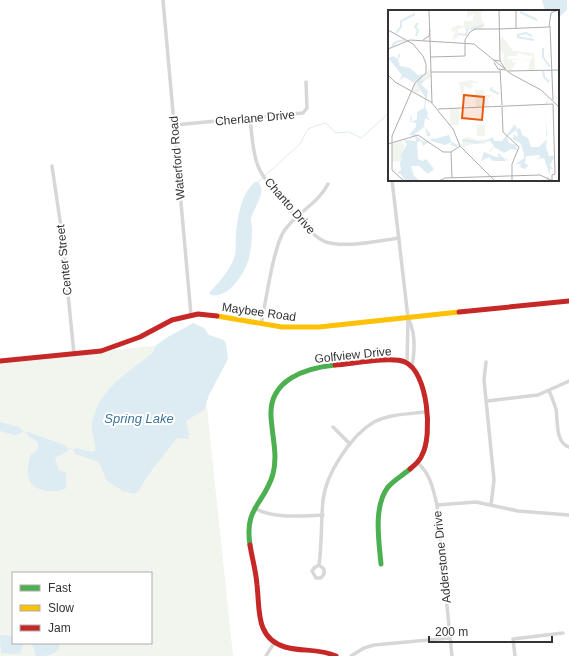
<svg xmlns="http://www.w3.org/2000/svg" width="569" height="656" viewBox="0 0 569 656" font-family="Arial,sans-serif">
  <rect width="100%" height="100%" fill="#fff"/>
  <path fill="#f1f5ed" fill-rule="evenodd" d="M200,341L233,656H0V362ZM13,573H151V643H13Z"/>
  <g fill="#ddebf3">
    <polygon points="542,0 567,0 567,10 558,18 558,11 545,11"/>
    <path d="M258,182C268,192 253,208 251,219C251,223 252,227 252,231C252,239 251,251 249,258C245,274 228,299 211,295L209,293C218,283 229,272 234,258C237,250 235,241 236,233C238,217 241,193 255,182Z"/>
    <path d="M193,323L204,328L209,335L224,340L226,344L228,359L209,395L204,410L186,421L189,435L188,439L177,438L148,475L138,492L133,494L125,491L123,493V491L107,481L99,462L75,454L74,450L77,448L91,452L95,451C97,442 90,433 92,423C100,388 124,376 150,355C155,351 154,346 159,343C169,335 182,330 193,323Z"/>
    <polygon points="0,422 21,428 22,433 15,435 0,431"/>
    <path d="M28,432L67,446L68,451L55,458L58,469L66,473V488C56,494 33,492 29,479C26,472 29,463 30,456C36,451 40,450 38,442L28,436Z"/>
    <polygon points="0,635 13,636 13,643 26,643 23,645 20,654 1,653"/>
    <path d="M29,643H60V644C58,656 46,656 36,656L33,646Z"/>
  </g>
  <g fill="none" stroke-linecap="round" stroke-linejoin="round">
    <g stroke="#ddebf3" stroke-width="1">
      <polyline points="258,182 300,144 308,129 315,126 326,123 336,133 349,132 361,138 389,113"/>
      <polyline points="21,430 27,433"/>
      <polyline points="68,448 74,450"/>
    </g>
    <g stroke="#d7d7d7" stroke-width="3.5">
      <polyline points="163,0 191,315"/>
      <path d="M250,118C252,134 252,151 258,166C264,182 310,237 326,242C346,248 378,241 399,238"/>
      <polyline points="174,125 303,113 307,108 306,82"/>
      <polyline points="52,166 62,234 74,354"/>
      <polyline points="392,180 408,318"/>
      <path d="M261,324C266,302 273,248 284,231C297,212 318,204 328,184"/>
      <polyline points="486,362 484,380 494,480 491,505"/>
      <path d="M407,363L408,318C416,333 415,350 412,366"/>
      <path d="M549,391C552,397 554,403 556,409C558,421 555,442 569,447"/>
      <polyline points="487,401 538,395 569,381"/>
      <polyline points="333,427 350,444"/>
      <path d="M418,463C431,475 433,489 437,505L452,656"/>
      <polyline points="437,505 476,502 518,511 569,515"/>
      <path d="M254,508C274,519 300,516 323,515"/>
      <path d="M319,565L324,569V574L321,578H316L312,571L314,568L319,565C322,543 321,521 323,500C326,474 351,435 374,422C389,414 409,414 425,412"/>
      <polyline points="266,656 274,643"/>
      <polyline points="351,656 364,648 374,645 450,638"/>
      <polyline points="515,656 513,639 563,633"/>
    </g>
    <g stroke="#4caf50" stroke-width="5">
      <path d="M250,545C244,507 264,505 273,474C278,454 272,437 271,416C269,380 305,368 335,365"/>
      <path d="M381,564C379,541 373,507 388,487C394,480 403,475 410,469"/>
    </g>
    <polyline stroke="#ffc107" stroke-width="5" points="217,316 282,327 319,327 459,312"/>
    <g stroke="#c62828" stroke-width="5">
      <polyline points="459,312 569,301"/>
      <polyline points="0,361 101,351 140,337 172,320 198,314 217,316"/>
      <path d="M335,365C352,364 391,356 405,362C428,372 433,435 422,455C420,461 415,465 410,469"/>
      <path d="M250,545C252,558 256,571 257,585C260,609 255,638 285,647C302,652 319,648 336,656"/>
    </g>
  </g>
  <g text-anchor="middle" stroke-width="4" stroke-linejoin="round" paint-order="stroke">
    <g font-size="12" fill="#333" stroke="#fff">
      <text transform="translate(255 118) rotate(-5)" y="4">Cherlane Drive</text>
      <text transform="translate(177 158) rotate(-95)" y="4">Waterford Road</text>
      <text transform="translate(290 206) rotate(49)" y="4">Chanto Drive</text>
      <text transform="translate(64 260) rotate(-96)" y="4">Center Street</text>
      <text transform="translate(259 312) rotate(8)" y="4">Maybee Road</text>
      <text transform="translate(353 355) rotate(-6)" y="4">Golfview Drive</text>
      <text transform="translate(442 557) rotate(-96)" y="4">Adderstone Drive</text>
    </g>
    <g font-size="13" font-style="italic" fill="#3f7597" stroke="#fff">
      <text x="139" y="423">Spring Lake</text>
    </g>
  </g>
  <g transform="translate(388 10)">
    <rect width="171" height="171" fill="#fff"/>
    <path d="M79,0H100L93,2L94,12H96L94,19L77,20L76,17L70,19V27L64,31L67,21L64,22L63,18L72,15L73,17L76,15V11H85V4L79,8ZM115,27L125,41L146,43L147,60H140L142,51L129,49L124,50V53L128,51L124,60L119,61L115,53L116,44L112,40V29ZM130,43L141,46L145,45L143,50L119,49L120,46H128ZM42,59L43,67L29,74L33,80L29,83L25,81L29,65L34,66ZM83,70L92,73H82L86,76L81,79L76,76V82L73,83L71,72ZM87,80H96L97,85H105L100,88L101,97H88ZM62,98H71V115H62ZM89,115H97V126H89ZM80,127L89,130L101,129L96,134L89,133L75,137L74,129ZM14,131V134L17,135L14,144L18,150L4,152V134Z" fill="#f1f5ed" fill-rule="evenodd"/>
    <path d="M10,44H12V46L10,50L12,56L22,58L31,66L33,64H35L32,71H33L35,68L40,63V60L41,58L40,63L33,71L36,70L38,69L42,65H43L33,74L40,81L37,97L40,103L39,107L44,111L37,108L36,116L46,129L61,125L63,131L69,135L71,134L72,135L75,134V129L96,132L104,127L107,131H114L127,114L129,119L132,118L134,125L140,128L143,137H151L159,129L158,124V122L159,120L158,117L157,107V106L158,105V104L159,101L158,96V92L160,90L159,89V86L160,90L158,96L159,101L158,105L157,107L159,120V128L158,137L161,146H167L162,155L165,159H162V166L161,170L152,171L160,169H161L159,167V166L161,168L162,166L156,148L152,149L148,147L153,148L151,145L138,146L137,153L141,156L137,158L139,160L132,157L133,154H128L136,148V144L133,134L125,129L126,124L129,127L130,125L128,120L119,127L121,133L128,135L129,140L123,139L116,143L106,137L102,142H101L106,136L102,131L88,134L77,131L74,135L69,134V137L62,135L64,132L57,135L43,131L35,136L33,131L29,132L30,149L35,151L38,149L46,159L40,164L31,156H23L26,166L32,171H17L13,164L9,163L13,160L12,152L15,148L12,147L19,134L16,131L13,134L17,130L28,131L27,126L21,125L28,117V113L23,112L22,108L23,104L24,112L29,109V102L36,98L37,87L29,74L30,69L26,73L16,67L11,71L14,65L0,48L5,46L10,49ZM37,116L39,127L43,125L45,128L41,132L34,131L27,124ZM96,142L108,147H112L109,145L111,143L113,146L119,149L121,152L115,147L118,151H105L101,147L93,151Z" fill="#ddebf3" fill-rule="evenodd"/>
    <path fill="none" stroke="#ddebf3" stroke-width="2" d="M132,2L149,10M83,19L96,15M8,23L13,17V11L27,4M70,24L78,25L80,18M129,25L138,23L144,26M28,26L30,20L27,17L30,13M129,27L146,30M4,36L8,32L17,30M155,38V47L162,57M155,61L156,67L161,72M104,77L103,80L111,84"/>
    <path fill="none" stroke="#adadad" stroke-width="1" d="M41,0L44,93M111,0L112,51M128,0V18M162,16L165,90M111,19L161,17L163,3L170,0M0,20L25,34L35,46L38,54V63L27,73L4,126V160L16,171M35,30L41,26L42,20M0,39L22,30L86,34L123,64L153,80L171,97M43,47L77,46V30L82,22L87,19H111M105,50L112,51L118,60M106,52L110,59L117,60M112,59L114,95M120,61L171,60M43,62H112M0,65L7,72L43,92L65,119L72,136L107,171M114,97L115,122L131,137L124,154V171M50,99L165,94M0,134L30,125L55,142H63L72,136M63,142L64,168M164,170V165L167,164L165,94M51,171L57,168L152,165L165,171"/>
    <path fill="#e8590c" fill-opacity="0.15" stroke="#e8590c" stroke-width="2" d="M76,85L96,87L94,110L74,108Z"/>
    <rect width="171" height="171" fill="none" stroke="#333" stroke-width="2"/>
  </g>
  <rect x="12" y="572" width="140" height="72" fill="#ffffff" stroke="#adadad"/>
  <rect x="20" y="585" width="20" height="6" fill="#4caf50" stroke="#adadad"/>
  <text x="48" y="592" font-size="12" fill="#333333">Fast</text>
  <rect x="20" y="605" width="20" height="6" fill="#ffc107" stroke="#adadad"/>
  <text x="48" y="612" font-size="12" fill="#333333">Slow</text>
  <rect x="20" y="625" width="20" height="6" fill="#c62828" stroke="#adadad"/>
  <text x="48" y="632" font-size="12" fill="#333333">Jam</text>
  <path d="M429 636v6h123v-6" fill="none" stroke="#333333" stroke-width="2"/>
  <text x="435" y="636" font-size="12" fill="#333333" stroke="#ffffff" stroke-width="3" paint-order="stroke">200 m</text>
</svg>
